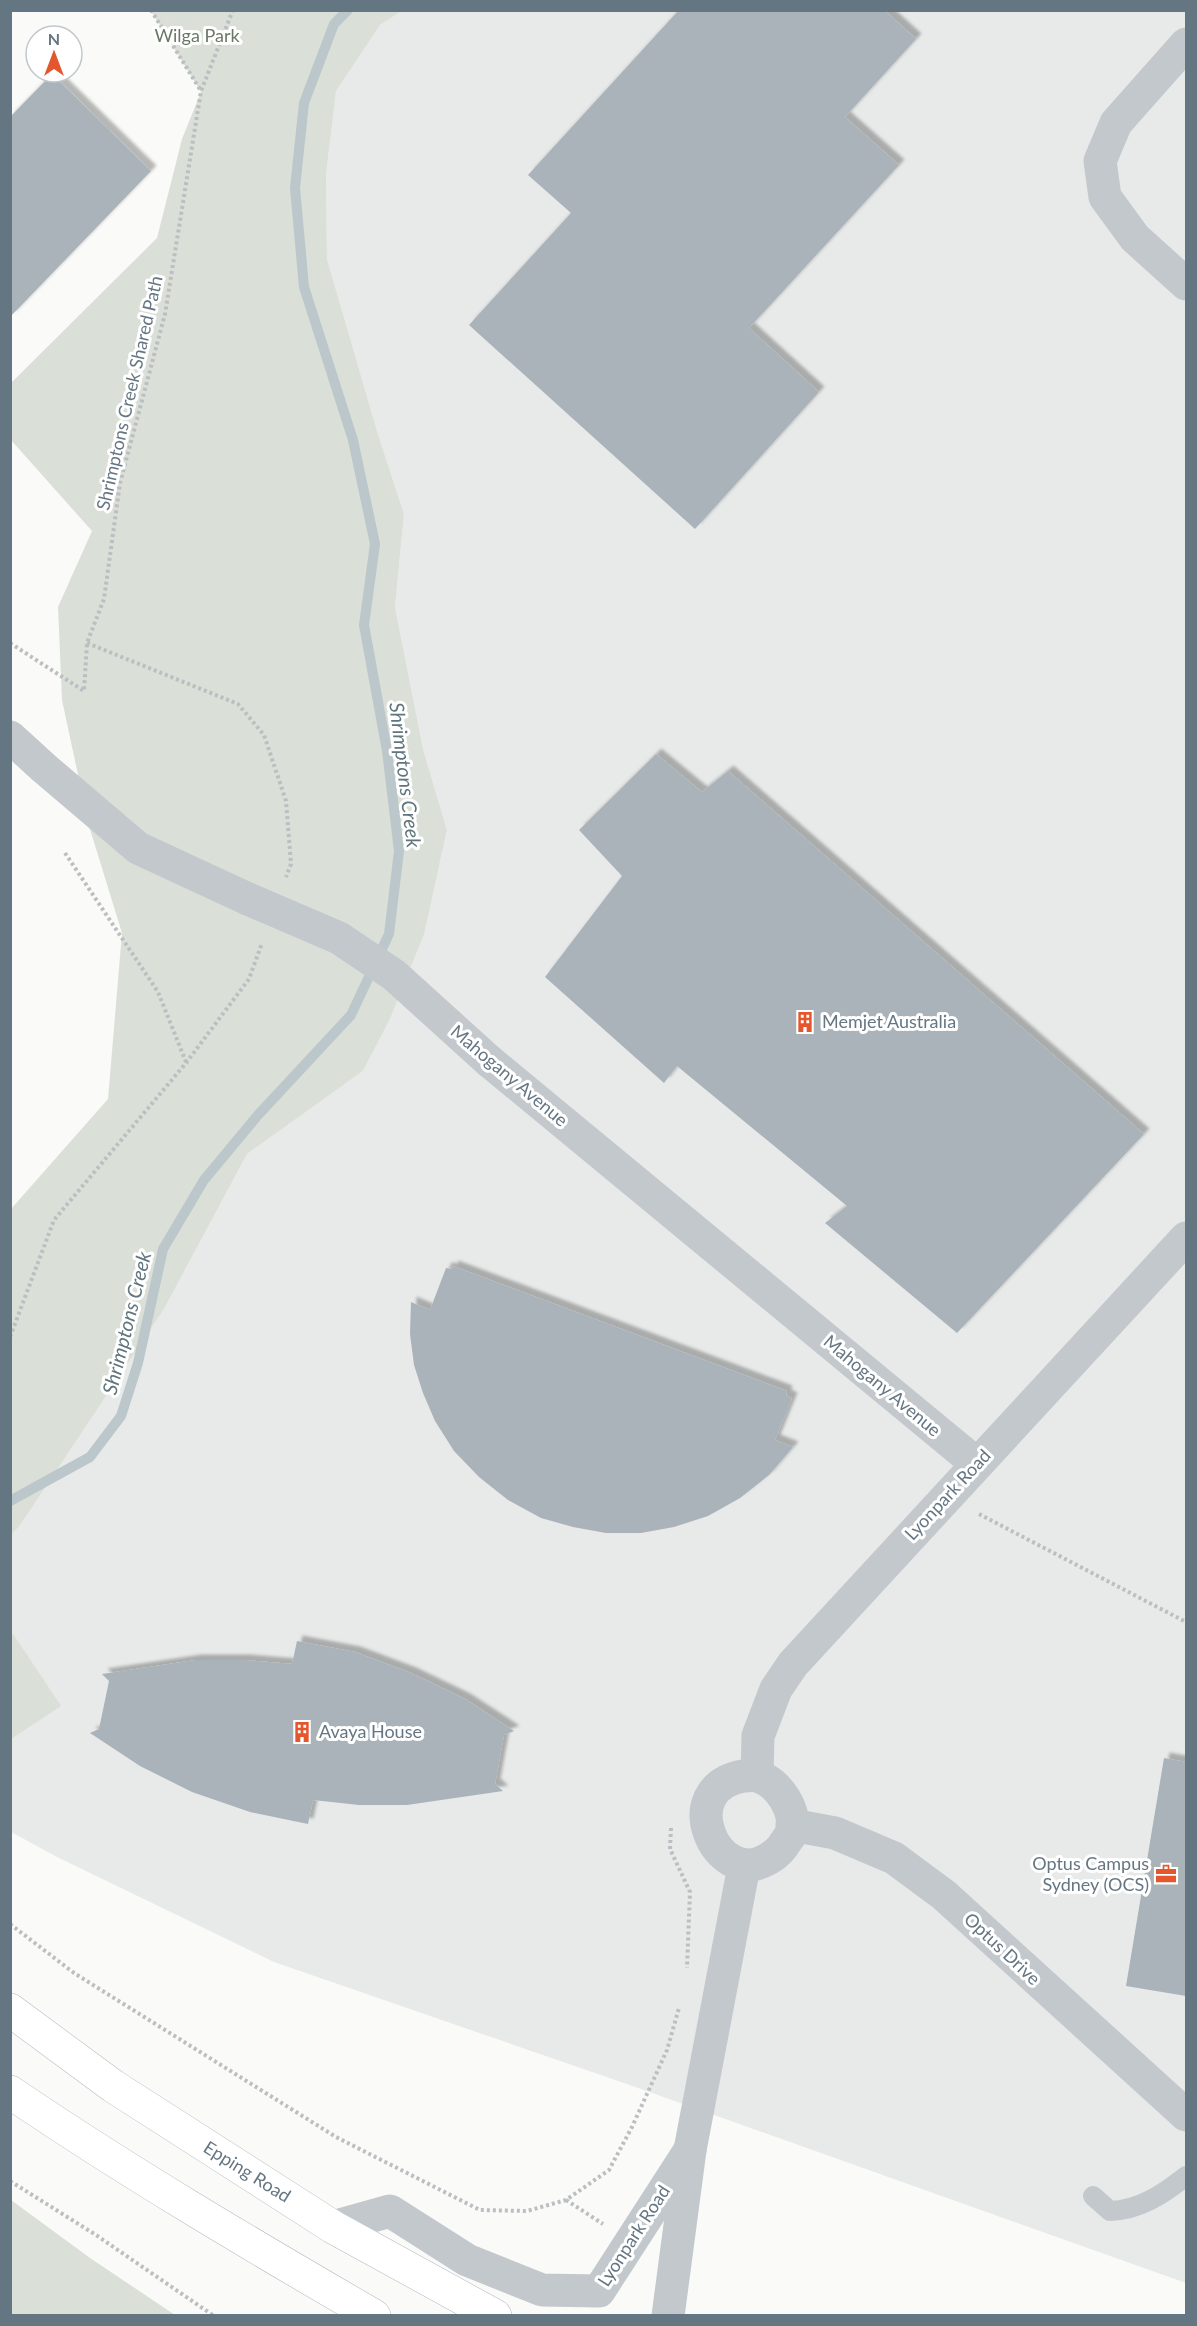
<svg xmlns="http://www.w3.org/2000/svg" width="1197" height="2326" viewBox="0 0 1197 2326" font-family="Lato,sans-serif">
  <defs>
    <filter id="shadow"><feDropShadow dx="5.5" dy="-5.5" stdDeviation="1.5" flood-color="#0004"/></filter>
  </defs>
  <rect width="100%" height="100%" fill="#fafaf8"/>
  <polygon fill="#e8e9e9" points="401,10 1186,11 1186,2283 624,2083 274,1962 57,1857 11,1832 10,1534 19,1527 164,1309 247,1154 363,1071 390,1019 424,933 447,830 423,749 395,607 404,514 377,431 327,259 326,175 336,91 380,25"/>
  <g fill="#dadfd7">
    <polygon points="151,11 401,11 380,25 336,91 326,175 327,259 377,431 404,514 395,607 423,749 447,830 424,934 390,1019 363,1071 247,1154 164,1309 19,1527 11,1534 11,1209 108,1099 122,933 89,826 62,700 58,607 92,531 11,440 11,383 157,238 182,139 201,92"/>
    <polygon points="13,1634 61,1706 11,1739 10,1636"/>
    <polygon points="11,2200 90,2258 175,2315 11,2315"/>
  </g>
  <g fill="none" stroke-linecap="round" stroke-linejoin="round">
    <polyline stroke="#bbc7cb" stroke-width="10" points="10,1501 90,1457 121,1416 138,1363 163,1249 204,1180 258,1115 351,1015 389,934 399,851 387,751 364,625 375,544 353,440 304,287 295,188 304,103 334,24 348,10"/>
  </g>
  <g fill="#aab3b9" filter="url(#shadow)">
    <polygon points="679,10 884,10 916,39 845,117 899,165 749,328 819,392 695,529 469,325 571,213 528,175"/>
    <polygon points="52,74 151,171 10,317 10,117"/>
    <polygon points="656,754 702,792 728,771 1144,1134 957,1333 825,1223 847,1206 677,1066 664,1083 545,977 622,876 579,830"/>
    <polygon points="453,1266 787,1391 786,1395 792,1398 775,1440 793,1447 769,1475 740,1498 708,1516 674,1527 641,1533 606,1533 573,1527 541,1518 508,1500 479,1477 454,1451 435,1421 423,1393 414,1365 410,1334 411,1302 430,1310 446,1268 452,1269"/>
    <polygon points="297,1641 355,1652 411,1673 465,1699 514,1731 504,1735 495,1784 503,1791 407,1805 359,1805 313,1800 308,1824 250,1812 192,1792 140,1766 90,1733 99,1729 109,1681 102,1674 196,1660 244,1660 292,1664"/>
    <polygon points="1164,1758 1186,1762 1186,1996 1126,1986"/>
  </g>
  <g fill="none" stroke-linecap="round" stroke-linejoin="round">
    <defs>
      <g id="primary">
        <polyline points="10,2010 113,2086 333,2227 495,2316"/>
        <path d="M10,2092C128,2172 250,2244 374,2316"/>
      </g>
    </defs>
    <use href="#primary" stroke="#b5babe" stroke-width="34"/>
    <g stroke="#bbbfc2" stroke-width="4" stroke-dasharray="3 3" stroke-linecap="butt">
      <polyline points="151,10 201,91"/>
      <polyline points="10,643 84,691 87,643 104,599 120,483 165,314 201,91 233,10"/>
      <polyline points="87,643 238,704 264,735 286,801 291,864 286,877"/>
      <polyline points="65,853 158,992 186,1062"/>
      <polyline points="10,1337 54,1220 186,1063 249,979 262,943"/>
      <polyline points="979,1514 1186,1622"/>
      <polyline points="671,1828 670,1849 690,1892 687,1968"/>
      <polyline points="10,1924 74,1973 336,2137 480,2210 527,2211 566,2200 609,2170 632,2127 667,2050 679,2008"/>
      <polyline points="10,2181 96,2235 214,2316"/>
      <polyline points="566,2200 603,2224"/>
    </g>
    <path stroke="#c3c8cc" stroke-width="20" d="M1093,2196L1110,2211C1140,2210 1163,2194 1186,2176"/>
    <g stroke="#c3c8cc" stroke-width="33">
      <polyline points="1186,44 1116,123 1100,161 1105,197 1135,238 1186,284"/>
      <polyline points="10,737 44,768 138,848 248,899"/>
      <polyline points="489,1061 977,1464"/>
      <path d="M743,1776C747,1776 753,1775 757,1776C778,1781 799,1813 791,1834C789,1838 785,1842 783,1846C778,1853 773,1856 766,1860C717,1888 672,1789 743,1776Z"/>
      <polyline points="757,1776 758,1736 776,1689 793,1664 1186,1238"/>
      <polyline points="792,1825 835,1833 894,1858 944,1895 1186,2115"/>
      <polyline points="333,2227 390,2211 467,2260 542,2290 599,2291 690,2150"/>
      <polyline points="668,2316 690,2150 744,1866"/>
    </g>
    <use href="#primary" stroke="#fff" stroke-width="33"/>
    <polyline stroke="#c3c8cc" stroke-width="33" points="248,899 339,938 394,975 489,1061"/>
  </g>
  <defs>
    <symbol id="building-bare" viewBox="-9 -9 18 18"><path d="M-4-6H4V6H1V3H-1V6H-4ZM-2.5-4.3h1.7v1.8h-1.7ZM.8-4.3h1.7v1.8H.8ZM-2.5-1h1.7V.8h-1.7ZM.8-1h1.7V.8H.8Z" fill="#e4572e" stroke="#fff" stroke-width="2.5" paint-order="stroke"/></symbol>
    <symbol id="office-bare" viewBox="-9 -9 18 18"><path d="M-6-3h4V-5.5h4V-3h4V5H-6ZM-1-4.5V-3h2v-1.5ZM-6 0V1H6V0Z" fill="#e4572e" stroke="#fff" stroke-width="2.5" paint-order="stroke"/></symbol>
  </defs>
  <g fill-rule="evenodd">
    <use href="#building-bare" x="790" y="1007" width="30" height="30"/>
    <use href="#building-bare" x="287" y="1717" width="30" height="30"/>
    <use href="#office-bare" x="1151" y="1859" width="30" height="30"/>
  </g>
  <g text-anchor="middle" stroke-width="6" stroke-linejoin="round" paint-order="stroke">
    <g font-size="18" fill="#687a64" stroke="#fff">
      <text x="197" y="42">Wilga Park</text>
    </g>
    <g font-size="18" fill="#657683" stroke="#fff">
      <text transform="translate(130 393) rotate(-77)" y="6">Shrimptons Creek Shared Path</text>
      <text transform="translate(509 1076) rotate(40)" y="6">Mahogany Avenue</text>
      <text transform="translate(882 1386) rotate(40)" y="6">Mahogany Avenue</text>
      <text transform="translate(948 1495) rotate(-47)" y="6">Lyonpark Road</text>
      <text transform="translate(1002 1949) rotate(43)" y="6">Optus Drive</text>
      <text transform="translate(247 2172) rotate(32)" y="6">Epping Road</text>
      <text transform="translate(634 2236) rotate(-57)" y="6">Lyonpark Road</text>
    </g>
    <g font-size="18" fill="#657683" stroke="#fff" text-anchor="start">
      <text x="822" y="1028">Memjet Australia</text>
      <text x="319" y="1738">Avaya House</text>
      <text x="1149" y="1870" text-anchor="end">Optus Campus<tspan x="1149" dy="21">Sydney (OCS)</tspan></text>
    </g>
    <g font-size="20" font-style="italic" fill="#60757c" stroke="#fff">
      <text transform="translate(405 775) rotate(83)" y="7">Shrimptons Creek</text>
      <text transform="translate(127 1323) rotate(-76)" y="7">Shrimptons Creek</text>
    </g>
  </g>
  <rect width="1197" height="2326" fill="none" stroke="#657683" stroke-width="24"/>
  <g transform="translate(54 54)"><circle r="28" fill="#ffffff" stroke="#c1c8cd" stroke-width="1.5"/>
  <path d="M0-4.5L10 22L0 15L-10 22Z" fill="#e4572e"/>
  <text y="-9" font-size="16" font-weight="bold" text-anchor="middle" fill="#657683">N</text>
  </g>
</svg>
